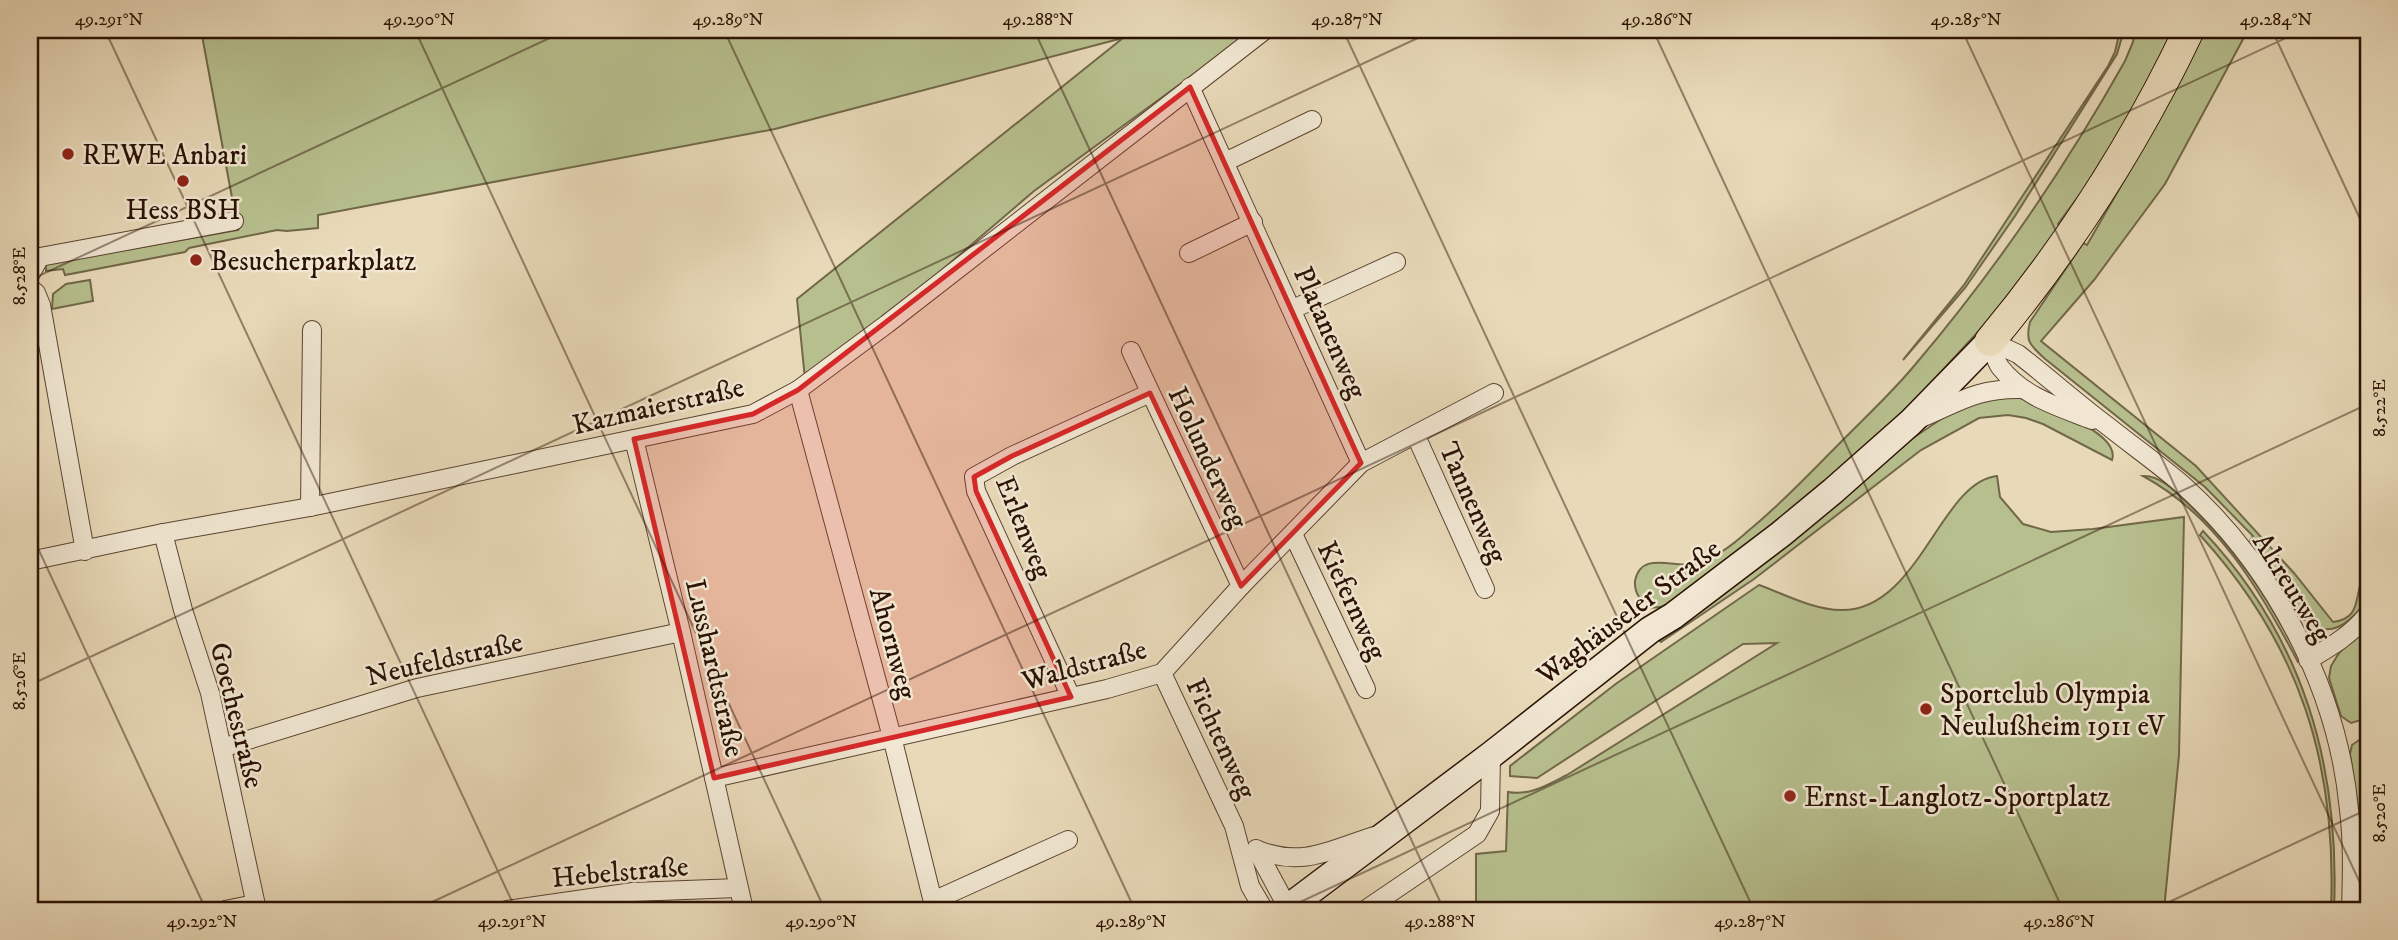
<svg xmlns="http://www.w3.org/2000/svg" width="2398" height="940" viewBox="0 0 2398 940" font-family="'IM FELL DW Pica',serif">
  <rect width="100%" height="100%" fill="#e8d9b8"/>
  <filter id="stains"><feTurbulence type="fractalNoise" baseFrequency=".00286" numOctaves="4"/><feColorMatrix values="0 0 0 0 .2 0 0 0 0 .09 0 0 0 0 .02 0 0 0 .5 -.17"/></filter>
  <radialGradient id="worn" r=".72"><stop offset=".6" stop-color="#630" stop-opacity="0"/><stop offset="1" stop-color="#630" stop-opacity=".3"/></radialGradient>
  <g fill="#b7bf8e" stroke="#716849" stroke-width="2">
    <polygon points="201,30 1254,30 1034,191 908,299 805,379 797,299 1123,38 775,129 318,215 318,228 287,231 277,230 189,248 185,252 65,275 63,269 46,271 46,264 238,230"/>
    <polygon points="2120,30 2124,30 2117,54 2015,216 1965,288 1903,360 1964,285 2108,66 2115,52"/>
    <path d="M2135,30H2173L2139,100L2083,190L2058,224L2060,227L1987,322L1917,398L1825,485L1671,606L1649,608C1641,601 1634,593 1635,581C1641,548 1680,571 1699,563C1716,557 1735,543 1748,531C1779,506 1808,475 1836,447C1862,420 1890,395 1914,366C1994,272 2065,168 2125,61L2133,42Z"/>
    <path d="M2203,30H2248L2165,184L2094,280L2041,341L2196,466L2294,573L2333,622C2366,618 2351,590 2368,568C2368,576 2369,584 2368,591C2364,611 2340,635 2318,628C2309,625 2302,618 2296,611L2249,542L2253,536L2205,487L2044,358C2030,345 2025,341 2030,322L2083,243L2087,245L2144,146Z"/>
    <polygon points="90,280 93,301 52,309 53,294 66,284"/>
    <path d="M2011,395C2033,402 2122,431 2112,460L2043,424L2026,418L2008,415L1979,418L1921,450L1754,579L1661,642L1657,638L1894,451L1950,413L1973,401Z"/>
    <path d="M1997,476L2000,497L2023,524L2051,532L2093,529L2184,517L2179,755L2164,910H1476V854L1506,851L1508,792C1530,796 1547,785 1567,775L1777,643L1743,644L1537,778L1510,776V766L1617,683L1759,585C1784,594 1814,610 1841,610C1919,611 1940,482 1997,476Z"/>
    <path d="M2143,476C2159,475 2174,490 2184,500C2236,547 2269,600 2301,661L2298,662C2260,590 2217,516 2143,476Z"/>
    <path d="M2203,531C2304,638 2340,766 2334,910H2331C2337,763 2300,645 2200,535Z"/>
    <polygon points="2364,629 2368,633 2366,710 2361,720 2351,723 2341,716 2329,678 2331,666 2339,653"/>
    <polygon points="2362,738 2364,738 2363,827 2361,827 2350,754 2352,745"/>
  </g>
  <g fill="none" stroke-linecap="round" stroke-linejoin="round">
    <defs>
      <g id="street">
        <polyline points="1190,87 1361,463"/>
        <polyline points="1225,162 1312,120"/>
        <polyline points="1189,253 1253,222"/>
        <polyline points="30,275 40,257 234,221"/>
        <polyline points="30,288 36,293 41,305 85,551"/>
        <polyline points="1293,309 1396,262"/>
        <path d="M1990,341L2018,354C2049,378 2078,404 2109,427C2134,447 2160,465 2184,486C2274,567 2338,689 2349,810C2353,843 2352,877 2351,910"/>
        <path d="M1990,341C1993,349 1995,360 2000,367C2023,397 2059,407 2092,420"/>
        <polyline points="1131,351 1241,586"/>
        <polyline points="798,390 892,737 935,910"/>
        <path d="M1921,418C1959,402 1978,388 2021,389"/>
        <polyline points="1416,436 1485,589"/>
        <polyline points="634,439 681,632 744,910"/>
        <polyline points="310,507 312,330"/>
        <polyline points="163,533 183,610 210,693 257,910"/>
        <polyline points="1293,534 1366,689"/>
        <polyline points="30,561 163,533 310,507 753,414 798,390 887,324 1265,30"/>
        <path d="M2308,660C2331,647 2352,634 2368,614"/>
        <polyline points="1162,673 1234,826 1250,886 1264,910"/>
        <polyline points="1071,697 976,491 974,477 1012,456 1150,393"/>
        <polyline points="222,748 417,688 681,632"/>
        <polyline points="714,778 1107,689 1162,673 1241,586 1361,463 1494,393"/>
        <polyline points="1256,849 1288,908"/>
        <path d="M1258,850C1303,868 1332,849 1374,836"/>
        <polyline points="933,901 1068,840"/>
        <polyline points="225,910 255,904"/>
        <polyline points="507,910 633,892 738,888"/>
        <polyline points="1365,910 1477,834 1490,811 1491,755"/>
      </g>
      <polyline id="secondary" points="1285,910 1491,755 1650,630 1673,616 1781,534 1833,491 1911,422 1990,341"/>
      <path id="primary" d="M1990,341C2069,246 2136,142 2189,30"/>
    </defs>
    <use href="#street" stroke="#5a4431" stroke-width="20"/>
    <use href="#secondary" stroke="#2b1204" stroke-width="29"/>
    <use href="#primary" stroke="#2b1204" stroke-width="32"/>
    <use href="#street" stroke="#f0e6d1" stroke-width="18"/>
    <use href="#secondary" stroke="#f0e6d1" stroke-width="26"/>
    <use href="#primary" stroke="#e8d9b8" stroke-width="30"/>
  </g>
  <path fill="#d62828" fill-opacity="0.2" stroke="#d62828" stroke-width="5" stroke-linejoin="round" d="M1190,87L1361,463L1241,586L1150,393L1012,456L974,477L976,491L1071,697L714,778L634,439L753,414L798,390Z"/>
  <path fill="none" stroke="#2b1204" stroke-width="2" stroke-opacity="0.45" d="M105,30L516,910M415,30L825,910M724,30L1135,910M1034,30L1444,910M1343,30L1754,910M1653,30L2063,910M1962,30L2368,900M2272,30L2368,236M30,280L567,30M30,531L206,910M30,685L1435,30M415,910L2303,30M1283,910L2368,404M2152,910L2368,809"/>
  <g fill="#8f2418" stroke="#f0e6d1" stroke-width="2.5">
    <circle cx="68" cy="154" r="7"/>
    <circle cx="183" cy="181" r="7"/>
    <circle cx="196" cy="260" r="7"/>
    <circle cx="1926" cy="709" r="7"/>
    <circle cx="1790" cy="796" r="7"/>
  </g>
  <g text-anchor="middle" stroke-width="5" stroke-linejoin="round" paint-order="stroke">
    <g font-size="28" fill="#2b1204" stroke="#f0e6d1" text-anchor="start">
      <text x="82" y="164">REWE Anbari</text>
      <text x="183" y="219" text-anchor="middle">Hess BSH</text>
      <text x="210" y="270">Besucherparkplatz</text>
      <text x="1940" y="703">Sportclub Olympia<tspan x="1940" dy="32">Neulußheim 1911 eV</tspan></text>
      <text x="1804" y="806">Ernst-Langlotz-Sportplatz</text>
    </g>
    <g font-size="28" fill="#2b1204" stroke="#f0e6d1">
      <text transform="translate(1331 332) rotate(66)" y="10">Platanenweg</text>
      <text transform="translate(658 405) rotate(-13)" y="10">Kazmaierstraße</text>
      <text transform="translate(1209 457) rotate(65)" y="10">Holunderweg</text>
      <text transform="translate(1474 502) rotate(66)" y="10">Tannenweg</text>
      <text transform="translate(1025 527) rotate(68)" y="10">Erlenweg</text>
      <text transform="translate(2293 587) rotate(58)" y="10">Altreutweg</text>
      <text transform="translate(1353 600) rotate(65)" y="10">Kiefernweg</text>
      <text transform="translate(1628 611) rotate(-37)" y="10">Waghäuseler Straße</text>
      <text transform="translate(894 643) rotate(75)" y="10">Ahornweg</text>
      <text transform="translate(444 658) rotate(-13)" y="10">Neufeldstraße</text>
      <text transform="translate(1084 664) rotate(-15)" y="10">Waldstraße</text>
      <text transform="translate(716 668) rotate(77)" y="10">Lusshardtstraße</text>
      <text transform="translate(238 715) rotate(76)" y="10">Goethestraße</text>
      <text transform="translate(1222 738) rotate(65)" y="10">Fichtenweg</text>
      <text transform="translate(620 871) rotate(-5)" y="10">Hebelstraße</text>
    </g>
  </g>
  <rect width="2398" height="940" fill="none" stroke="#e8d9b8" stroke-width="77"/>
  <rect x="38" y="38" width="2322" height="864" fill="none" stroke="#2b1204" stroke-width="2.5"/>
  <g font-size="18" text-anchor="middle" fill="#2b1204">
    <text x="109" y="25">49.291°N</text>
    <text x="419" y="25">49.290°N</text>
    <text x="728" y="25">49.289°N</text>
    <text x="1038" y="25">49.288°N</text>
    <text x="1347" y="25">49.287°N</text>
    <text x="1657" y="25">49.286°N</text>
    <text x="1966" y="25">49.285°N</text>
    <text x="2276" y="25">49.284°N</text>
    <text transform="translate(19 276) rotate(-90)" y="6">8.528°E</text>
    <text transform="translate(2379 408) rotate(-90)" y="6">8.522°E</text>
    <text transform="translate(19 681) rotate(-90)" y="6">8.526°E</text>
    <text transform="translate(2379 813) rotate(-90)" y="6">8.520°E</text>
    <text x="202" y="927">49.292°N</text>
    <text x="512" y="927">49.291°N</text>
    <text x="821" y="927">49.290°N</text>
    <text x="1131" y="927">49.289°N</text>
    <text x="1440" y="927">49.288°N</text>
    <text x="1750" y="927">49.287°N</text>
    <text x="2059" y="927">49.286°N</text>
  </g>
  <rect width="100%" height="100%" filter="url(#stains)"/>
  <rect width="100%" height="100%" fill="url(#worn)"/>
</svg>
